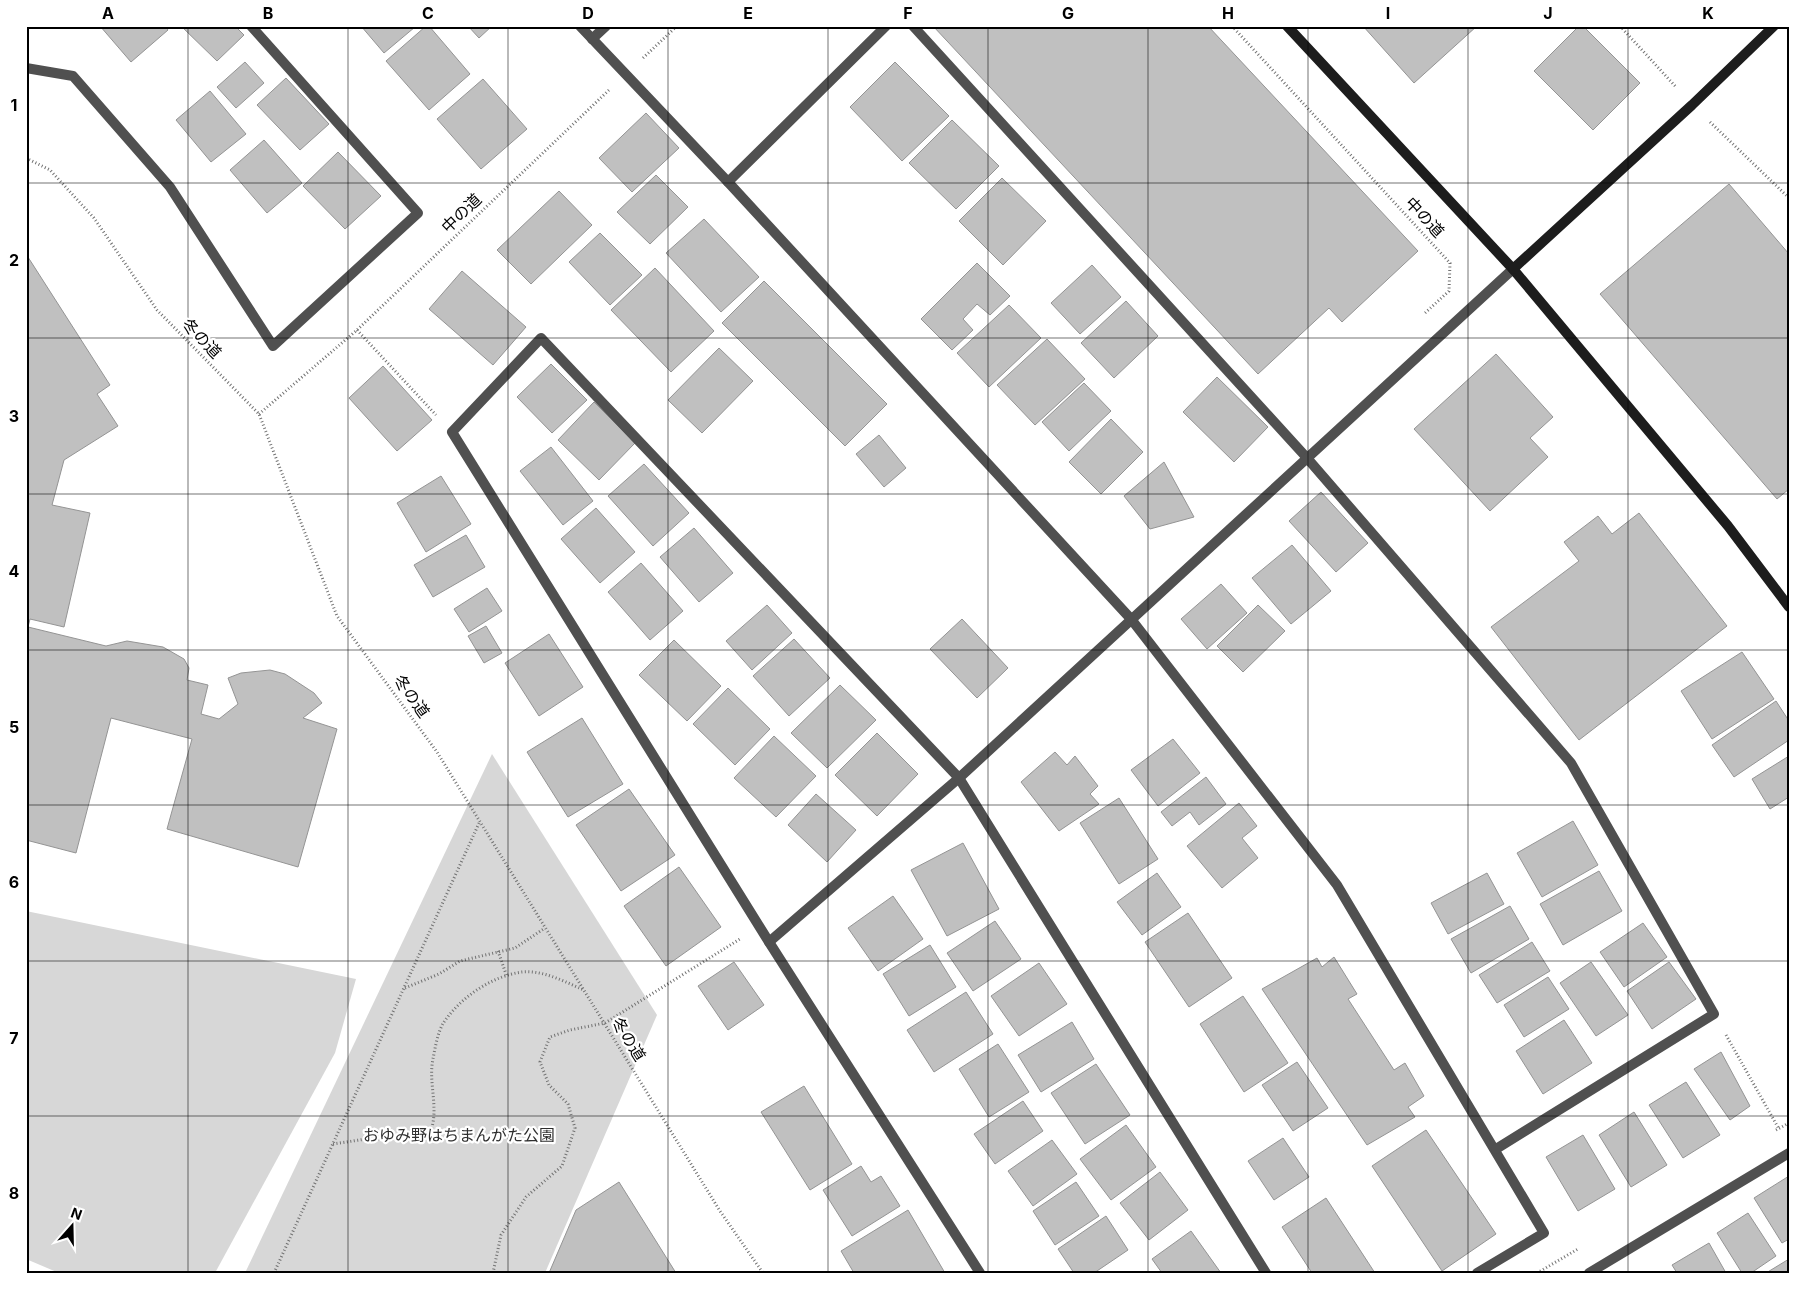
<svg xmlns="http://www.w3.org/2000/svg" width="1815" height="1299" viewBox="0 0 1815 1299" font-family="Inter,'Noto Sans JP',sans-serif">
  <rect width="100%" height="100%" fill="#fff"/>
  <g fill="#d7d7d7">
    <polygon points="492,754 657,1015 545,1273 245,1273"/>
    <polygon points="26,911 356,979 335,1053 215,1273 59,1273 26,1259"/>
  </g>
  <g fill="#c0c0c0" stroke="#949494">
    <polygon points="100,26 165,26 168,30 131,62"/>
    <polygon points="181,26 235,26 244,35 217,61"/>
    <polygon points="361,26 415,26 415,27 384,53"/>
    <polygon points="426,26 429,26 470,74 429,110 386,61"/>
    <polygon points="468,26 492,26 479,38"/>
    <polygon points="933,26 1208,26 1418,251 1342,322 1329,308 1258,374"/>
    <polygon points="1363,26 1477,26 1414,83"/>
    <polygon points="1579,26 1583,26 1640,83 1593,130 1534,71"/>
    <polygon points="245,62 264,83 236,108 217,87"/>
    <polygon points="895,62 949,116 902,161 850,107"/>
    <polygon points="286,78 329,124 300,150 257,105"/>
    <polygon points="483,79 527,129 481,169 437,119"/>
    <polygon points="210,91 246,134 211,162 176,120"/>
    <polygon points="646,113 679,148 632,192 599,158"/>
    <polygon points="952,120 999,166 956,209 909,163"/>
    <polygon points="264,140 302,183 267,213 230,170"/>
    <polygon points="338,152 381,196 345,229 303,186"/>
    <polygon points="656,175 688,207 650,244 617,212"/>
    <polygon points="1002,178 1046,221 1003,265 959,221"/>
    <polygon points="1729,184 1789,254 1789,489 1777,499 1600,294"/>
    <polygon points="559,191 592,225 531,284 497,250"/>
    <polygon points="704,219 759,277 721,312 666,253"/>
    <polygon points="600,233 642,275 610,305 569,262"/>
    <polygon points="26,254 110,385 97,394 118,426 64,460 52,505 90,513 64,627 30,619 28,627 106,646 127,641 163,647 184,659 189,668 187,680 208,685 201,714 219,719 238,704 228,678 241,673 270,670 285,674 314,693 322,703 303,718 337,729 298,867 167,829 192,739 111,718 76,853 26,840"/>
    <polygon points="977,263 1010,296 990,315 977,304 963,319 973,330 952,350 921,319"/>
    <polygon points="1092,265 1121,297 1080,334 1051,303"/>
    <polygon points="655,268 714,331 671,372 611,310"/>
    <polygon points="462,271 526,327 493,365 429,309"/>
    <polygon points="764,281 887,404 845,446 722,323"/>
    <polygon points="1126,301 1158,336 1114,378 1081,343"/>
    <polygon points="1009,305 1041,338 989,387 957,353"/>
    <polygon points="1047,339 1085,379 1035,425 997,385"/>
    <polygon points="719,348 753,381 702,433 668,400"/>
    <polygon points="1496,354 1553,417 1530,438 1548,457 1490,511 1414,429"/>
    <polygon points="551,364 587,400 552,433 517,397"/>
    <polygon points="383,366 432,420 397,451 349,398"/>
    <polygon points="1217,377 1268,427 1234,462 1183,412"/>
    <polygon points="1084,383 1111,411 1069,451 1042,422"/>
    <polygon points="594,402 635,443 599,480 558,440"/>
    <polygon points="1111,419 1143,452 1101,494 1069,462"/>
    <polygon points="879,435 906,468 884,487 856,454"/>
    <polygon points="551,447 593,501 563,525 520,471"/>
    <polygon points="1164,462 1194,517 1150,529 1124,496"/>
    <polygon points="644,464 689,513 653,546 608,496"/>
    <polygon points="441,476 471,524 426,552 397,503"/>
    <polygon points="1321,492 1368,543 1336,572 1289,521"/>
    <polygon points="596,508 635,552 600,583 561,539"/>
    <polygon points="1639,513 1727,626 1579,740 1491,627 1579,561 1564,542 1598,516 1612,534"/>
    <polygon points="694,528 733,573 699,602 660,557"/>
    <polygon points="466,535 485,567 433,597 414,565"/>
    <polygon points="1292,545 1331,591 1291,624 1252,578"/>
    <polygon points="641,563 683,611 650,640 608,592"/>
    <polygon points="1221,584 1247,613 1207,649 1181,619"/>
    <polygon points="487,588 502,611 469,632 454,609"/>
    <polygon points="767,605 792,633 752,670 726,641"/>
    <polygon points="1258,605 1285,631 1243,672 1217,646"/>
    <polygon points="962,619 1008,668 977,698 930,649"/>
    <polygon points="486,626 502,653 484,663 468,636"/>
    <polygon points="549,634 583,687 539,716 505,663"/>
    <polygon points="794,639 830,678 789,716 753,676"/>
    <polygon points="674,640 721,686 687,721 639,675"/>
    <polygon points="1742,652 1774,699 1712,739 1681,691"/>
    <polygon points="840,685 876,720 827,768 791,733"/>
    <polygon points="728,688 770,729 735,765 693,724"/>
    <polygon points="1776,701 1789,721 1789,740 1734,777 1712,745"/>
    <polygon points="582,718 623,784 568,817 527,752"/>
    <polygon points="877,733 918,774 877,816 835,775"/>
    <polygon points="774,736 816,776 776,817 734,778"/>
    <polygon points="1173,739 1200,773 1158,806 1131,770"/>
    <polygon points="1055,752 1067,765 1075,756 1098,786 1090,794 1099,804 1059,831 1021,782"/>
    <polygon points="1789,756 1789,797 1770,809 1752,779"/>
    <polygon points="1206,777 1226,804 1199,825 1190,812 1172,826 1161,812"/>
    <polygon points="629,789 675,855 621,891 576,825"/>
    <polygon points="816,794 856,830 827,862 788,825"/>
    <polygon points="1119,798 1158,859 1119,884 1080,823"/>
    <polygon points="1239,803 1257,826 1242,838 1258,858 1222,888 1187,846"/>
    <polygon points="1573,821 1598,865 1542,897 1517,853"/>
    <polygon points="963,843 999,909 947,936 911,870"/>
    <polygon points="679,867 721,927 666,966 624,906"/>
    <polygon points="1599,871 1622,911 1563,945 1540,904"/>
    <polygon points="1157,873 1181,907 1142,935 1117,902"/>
    <polygon points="1487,873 1504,904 1448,934 1431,903"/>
    <polygon points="893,896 923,939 878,971 848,928"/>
    <polygon points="1510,906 1529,939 1471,973 1451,939"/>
    <polygon points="1188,913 1232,978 1189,1007 1145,942"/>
    <polygon points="995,921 1021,959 973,991 947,953"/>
    <polygon points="1643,923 1667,957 1624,987 1600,952"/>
    <polygon points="1532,942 1550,971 1497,1003 1479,975"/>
    <polygon points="930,945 956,987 909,1016 883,974"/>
    <polygon points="1334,957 1357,994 1348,999 1394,1070 1405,1063 1424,1096 1408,1107 1415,1117 1367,1145 1262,989 1317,958 1322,967"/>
    <polygon points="734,962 764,1005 728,1030 698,986"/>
    <polygon points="1591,962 1628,1015 1596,1036 1560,983"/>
    <polygon points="1669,962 1696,999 1652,1029 1627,991"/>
    <polygon points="1039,963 1067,1004 1019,1036 991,996"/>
    <polygon points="1548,977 1569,1009 1524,1037 1504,1005"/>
    <polygon points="966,992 993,1034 934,1072 907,1030"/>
    <polygon points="1243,996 1288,1063 1244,1092 1200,1024"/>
    <polygon points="1564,1020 1592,1063 1543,1094 1516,1051"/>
    <polygon points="1072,1022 1094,1059 1041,1092 1018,1055"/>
    <polygon points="998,1044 1029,1092 989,1117 959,1069"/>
    <polygon points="1721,1052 1750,1106 1730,1120 1694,1069"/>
    <polygon points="1297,1062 1328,1108 1293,1131 1262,1085"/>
    <polygon points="1096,1064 1130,1115 1085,1144 1051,1093"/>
    <polygon points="1686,1082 1720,1135 1683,1158 1649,1105"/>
    <polygon points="804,1086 852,1164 810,1190 761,1112"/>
    <polygon points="1023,1101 1043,1131 995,1164 974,1134"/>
    <polygon points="1634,1112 1667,1165 1631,1187 1599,1135"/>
    <polygon points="1126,1125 1156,1167 1111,1200 1080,1159"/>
    <polygon points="1426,1130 1496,1234 1442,1271 1372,1166"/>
    <polygon points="1583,1135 1615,1189 1578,1211 1546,1157"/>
    <polygon points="1283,1138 1309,1177 1274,1200 1248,1161"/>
    <polygon points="1052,1140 1077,1174 1033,1206 1008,1171"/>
    <polygon points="861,1166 871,1182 881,1176 900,1206 852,1236 823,1190"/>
    <polygon points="1160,1172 1188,1210 1149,1240 1120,1203"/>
    <polygon points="1789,1176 1789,1239 1782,1243 1754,1198"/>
    <polygon points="619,1182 676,1273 549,1273 576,1210"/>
    <polygon points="1076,1182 1099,1216 1055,1245 1033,1211"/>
    <polygon points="1326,1198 1375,1273 1312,1273 1282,1227"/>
    <polygon points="908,1210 945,1273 854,1273 841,1251"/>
    <polygon points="1748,1213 1776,1256 1751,1273 1742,1273 1717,1233"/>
    <polygon points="1106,1216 1128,1250 1094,1273 1074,1273 1058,1249"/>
    <polygon points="1191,1231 1221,1273 1162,1273 1152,1259"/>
    <polygon points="1709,1243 1726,1273 1677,1273 1672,1265"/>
    <polygon points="1789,1259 1789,1273 1766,1273"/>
  </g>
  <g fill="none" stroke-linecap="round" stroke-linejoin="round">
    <g stroke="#727272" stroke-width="3" stroke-dasharray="1 2.5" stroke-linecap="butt">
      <polyline points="1232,26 1450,263 1449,291 1425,313"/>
      <polyline points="1620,26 1676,87"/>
      <polyline points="643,58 677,26"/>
      <polyline points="1710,122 1789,198"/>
      <polyline points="26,158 50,170 94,218 157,310 259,414 337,616 437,752 720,1211 763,1273"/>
      <polyline points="357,330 436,415"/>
      <polyline points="259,414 357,330 609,90"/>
      <polyline points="498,951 507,977"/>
      <polyline points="405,988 439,974 460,961 515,948 545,928"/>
      <polyline points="605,1023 740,939"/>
      <polyline points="1726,1035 1779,1129"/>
      <polyline points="1776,1130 1789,1123"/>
      <path d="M333,1144L366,1139H403L431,1130C439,1108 428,1082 433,1059C435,1048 438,1031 444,1022C461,997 492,976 522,972C544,970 565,982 584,990"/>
      <polyline points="274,1273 480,821"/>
      <polyline points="493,1273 501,1235 526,1197 562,1166 575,1128 568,1104 549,1085 540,1062 550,1037 570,1030 605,1023"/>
      <polyline points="1537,1273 1578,1249"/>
    </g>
    <g stroke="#505050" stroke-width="10">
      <polyline points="580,26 728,182 1131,619 1337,885 1544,1233 1477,1273"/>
      <polyline points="913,26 1307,458 1571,763 1714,1014 1496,1149"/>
      <polyline points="592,39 606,26"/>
      <polyline points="26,68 73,76 170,187 273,346 418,213 251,26"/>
      <polyline points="728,182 886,26"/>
      <polyline points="769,942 959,778 1513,269"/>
      <polyline points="980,1273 769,942 452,432 541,338 959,778 1266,1273"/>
      <polyline points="1589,1273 1789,1153"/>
    </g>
    <g stroke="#1d1d1d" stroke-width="10">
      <polyline points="1287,26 1513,269 1728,526 1789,607"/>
      <polyline points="1513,269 1692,105 1774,26"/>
    </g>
  </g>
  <path fill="none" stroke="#000" stroke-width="1" stroke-opacity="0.55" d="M188,26V1273M348,26V1273M508,26V1273M668,26V1273M828,26V1273M988,26V1273M1148,26V1273M1308,26V1273M1468,26V1273M1628,26V1273M26,183H1789M26,338H1789M26,494H1789M26,650H1789M26,805H1789M26,961H1789M26,1116H1789"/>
  <g text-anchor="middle" stroke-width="4.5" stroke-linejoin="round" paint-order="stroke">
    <g font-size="16" fill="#000" stroke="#fff">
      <text transform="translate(461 213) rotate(-44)" y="6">中の道</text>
      <text transform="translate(1425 217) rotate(47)" y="6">中の道</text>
      <text transform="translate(202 338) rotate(46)" y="6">冬の道</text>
      <text transform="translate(412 696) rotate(54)" y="6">冬の道</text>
      <text transform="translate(629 1039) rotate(58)" y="6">冬の道</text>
    </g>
    <g font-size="16" fill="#2e2e2e" stroke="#fff">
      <text x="459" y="1141">おゆみ野はちまんがた公園</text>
    </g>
  </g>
  <rect width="1815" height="1299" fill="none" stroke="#ffffff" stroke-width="55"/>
  <g transform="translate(72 1226) rotate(20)" stroke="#ffffff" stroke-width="4" paint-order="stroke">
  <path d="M0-4L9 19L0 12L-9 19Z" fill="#000000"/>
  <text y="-8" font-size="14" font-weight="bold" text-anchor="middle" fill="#000000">N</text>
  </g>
  <rect x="28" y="28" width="1760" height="1244" fill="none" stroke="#000" stroke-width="2"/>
  <g font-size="16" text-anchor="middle" font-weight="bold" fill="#000">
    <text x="108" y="19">A</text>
    <text x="268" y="19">B</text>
    <text x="428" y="19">C</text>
    <text x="588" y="19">D</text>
    <text x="748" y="19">E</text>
    <text x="908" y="19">F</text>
    <text x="1068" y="19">G</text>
    <text x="1228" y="19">H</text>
    <text x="1388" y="19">I</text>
    <text x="1548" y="19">J</text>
    <text x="1708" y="19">K</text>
    <text x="14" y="111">1</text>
    <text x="14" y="266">2</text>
    <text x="14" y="422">3</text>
    <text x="14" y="577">4</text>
    <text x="14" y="733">5</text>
    <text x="14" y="888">6</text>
    <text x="14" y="1044">7</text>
    <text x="14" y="1199">8</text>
  </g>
</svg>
